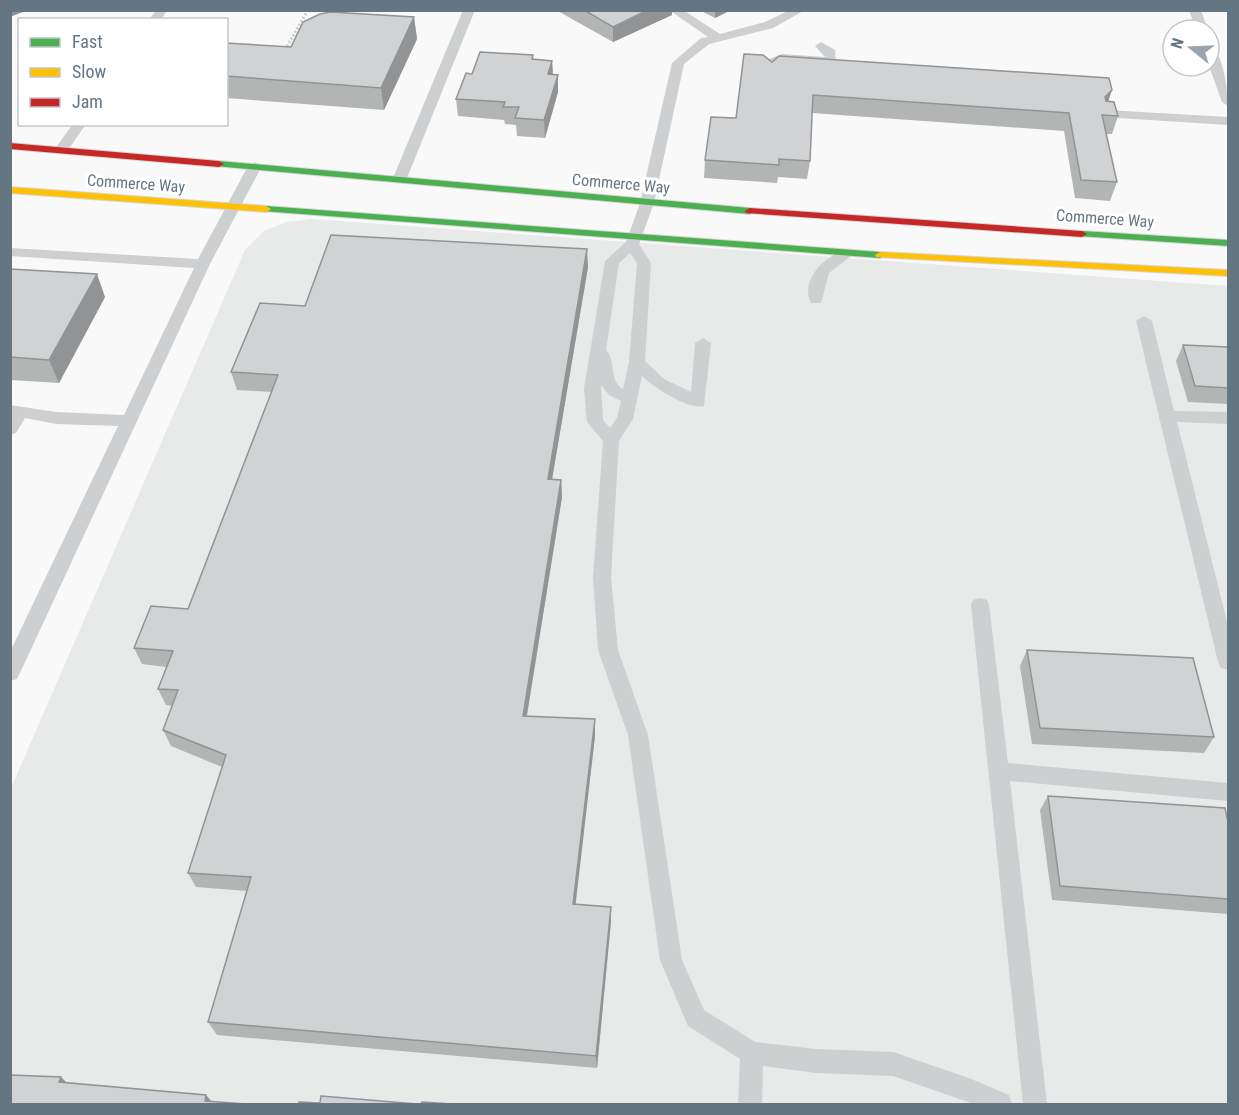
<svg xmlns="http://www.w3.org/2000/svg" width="1239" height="1115" viewBox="0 0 1239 1115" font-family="'Roboto Condensed',sans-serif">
  <rect width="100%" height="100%" fill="#f9f9f9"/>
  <polygon fill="#e8e9e9" points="313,219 1228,286 1228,1104 11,1104 11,788 245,250 264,231 287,222"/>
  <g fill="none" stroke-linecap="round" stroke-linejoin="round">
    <defs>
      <g id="fast">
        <polygon points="219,161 750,208 755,211 750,214 215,166 214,164"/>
        <polygon points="266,206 880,252 885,255 880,258 262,211 261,209"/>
        <polygon points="1082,231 1228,240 1228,246 1078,236 1078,232"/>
      </g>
      <g id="slow">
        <polygon points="10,187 266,206 271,209 266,212 10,193"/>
        <polygon points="880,252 1228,270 1228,276 876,257 875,255"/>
      </g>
      <g id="jam">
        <polygon points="10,143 219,161 224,164 219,167 10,149"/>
        <polygon points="750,208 1082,231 1087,234 1082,237 746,213 745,211"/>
      </g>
    </defs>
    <use href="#fast" stroke="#d5d6d7" stroke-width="2"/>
    <use href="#slow" stroke="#d5d6d7" stroke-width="2"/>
    <use href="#jam" stroke="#d5d6d7" stroke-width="2"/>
    <polyline stroke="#cbcccd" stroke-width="3" stroke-dasharray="2 2" stroke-linecap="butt" points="285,50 308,10"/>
    <g fill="#cecfd0" fill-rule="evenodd">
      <polygon points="156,10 167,10 161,20 149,20"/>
      <polygon points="463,10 475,10 407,178 400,182 395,181 393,178"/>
      <path d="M669,10H683L720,34L765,22L790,10H805L773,28L709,44L684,64L654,203L639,244L651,263L645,361L664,379L691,392L695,343L703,338L711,343L704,406C688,410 653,387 642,376L633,419L619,441L611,577L618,650L648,735L682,960L704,1010L755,1042L816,1049L893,1052L969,1078L1009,1095L1012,1104H974L893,1076L816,1073L763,1066L762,1104H738L740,1059L688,1026L660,960L628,735L598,650L593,577L603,441L587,422L584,389L605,261L626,242L640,203L672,63L701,38L708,37ZM630,253L637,263L629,362L623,389C608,380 617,361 606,350L619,263ZM601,385L609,395L621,401L617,418L610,428L603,420Z"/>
      <polygon points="1189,10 1201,10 1208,30 1196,30"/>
      <polygon points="821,42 835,50 836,64 784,62 777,65 774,77 770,78 764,74 767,60 782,54 825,57 815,46"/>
      <path d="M1209,45C1223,50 1228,92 1228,106L1222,102L1209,66Z"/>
      <polygon points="1107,110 1228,117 1228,125 1102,117 1101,114"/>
      <polygon points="73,124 86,124 66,153 56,153 54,150"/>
      <polygon points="255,162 262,166 210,264 20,673 17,679 10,681 10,652 118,426 56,424 25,418 16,433 10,435 10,405 56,412 124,415 194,268 10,256 10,248 198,259 248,166"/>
      <path d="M848,249L855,253L829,273L821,303H811C799,279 827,254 848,249Z"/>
      <polygon points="1144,316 1152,321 1174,411 1228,412 1228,424 1177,422 1228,626 1228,670 1221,668 1218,662 1136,321"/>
      <polygon points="980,598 987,600 989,605 1008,763 1228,783 1228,801 1010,781 1047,1104 1023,1104 971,605 973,600"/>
    </g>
    <use href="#fast" fill="#4caf50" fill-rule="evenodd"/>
    <use href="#slow" fill="#ffc107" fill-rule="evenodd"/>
    <use href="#jam" fill="#c62828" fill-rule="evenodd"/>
  </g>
  <g fill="#b3b5b5">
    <polygon points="556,10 672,10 672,15 613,42"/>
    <polygon points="699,10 731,10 715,18"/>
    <polygon points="414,17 417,39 384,110 226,98 226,43 291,47"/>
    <polygon points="533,60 552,61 553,74 558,75 558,92 545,138 517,136 516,125 505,124 504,120 458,116 456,99 472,74"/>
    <polygon points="772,62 1108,101 1118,116 1112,134 1106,134 1117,182 1110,201 1075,198 1064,131 812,113 810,161 807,179 778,177 777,183 704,178 705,160 736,118"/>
    <polygon points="588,267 552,479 561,480 562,497 527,716 595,719 595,736 575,904 611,907 611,921 597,1068 217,1035 208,1022 247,891 196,887 188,873 222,767 171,746 163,730 172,706 166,705 158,689 166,667 142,664 134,648 188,609 272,392 237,390 231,372 305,306"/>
    <polygon points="10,269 105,297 59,383 10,380"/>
    <polygon points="1183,345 1228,347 1228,404 1188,402 1176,361"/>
    <polygon points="1027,650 1214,737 1204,753 1032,744 1020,666"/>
    <polygon points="1048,796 1228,822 1228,914 1052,900 1040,810"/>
  </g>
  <g fill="#929394">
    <polygon points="10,10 28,10 10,17"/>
    <polygon points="648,10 672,10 672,15 613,42 613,27"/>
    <polygon points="715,10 731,10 715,18"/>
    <polygon points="414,17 417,39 384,110 381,88"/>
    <polygon points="552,61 553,78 548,74"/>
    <polygon points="558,75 558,92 545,138 544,120"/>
    <polygon points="1112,90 1106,108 1105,97"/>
    <polygon points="587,249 588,267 549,497 548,479"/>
    <polygon points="97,274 105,297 59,383 49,360"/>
    <polygon points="561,480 562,497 524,732 523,716"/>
    <polygon points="595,719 595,736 574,918 573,904"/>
    <polygon points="611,907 611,921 597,1068 596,1056"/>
    <polygon points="61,1077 82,1098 59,1082"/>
    <polygon points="206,1095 214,1104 205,1101"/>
  </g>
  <g fill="#d0d2d3" stroke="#929394" stroke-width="1.5">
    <polygon points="584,10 648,10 613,27"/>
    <polygon points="331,12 414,17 381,88 226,76 226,43 291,47 303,22 320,14"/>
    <polygon points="480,52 533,55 532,59 552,61 548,74 558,75 544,120 515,118 519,107 503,107 505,102 456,99 466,73 472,74"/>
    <polygon points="744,54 763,55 772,62 779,56 1109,78 1112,90 1105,97 1106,101 1114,102 1118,116 1102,115 1117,182 1081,180 1069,113 813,95 810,161 779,159 779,165 705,160 711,117 736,118"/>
    <polygon points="331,235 587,249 548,479 561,480 523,716 595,719 573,904 611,907 596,1056 208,1022 251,877 188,873 226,755 163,730 178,690 158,689 173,651 134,648 151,606 188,609 278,375 231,372 260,303 305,306"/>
    <polygon points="10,269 97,274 49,360 10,357"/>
    <polygon points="1183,345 1228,347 1228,388 1195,386"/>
    <polygon points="1027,650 1193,658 1214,737 1040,728"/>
    <polygon points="1048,796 1225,808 1228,822 1228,899 1060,886"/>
    <polygon points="10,1075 61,1077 59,1082 206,1095 205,1101 246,1104 10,1104"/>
    <polygon points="321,1096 417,1104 299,1104 299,1102 320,1103"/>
    <polygon points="422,1102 453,1104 421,1104"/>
  </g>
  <g text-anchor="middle" stroke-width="6" stroke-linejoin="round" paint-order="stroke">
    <g font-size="16" fill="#657683" stroke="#fff">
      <text transform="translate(136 183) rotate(4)" y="6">Commerce Way</text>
      <text transform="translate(621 183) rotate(5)" y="6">Commerce Way</text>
      <text transform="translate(1105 218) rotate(4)" y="6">Commerce Way</text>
    </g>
  </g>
  <rect width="1239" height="1115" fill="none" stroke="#657683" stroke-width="24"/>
  <rect x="18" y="18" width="210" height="108" fill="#ffffff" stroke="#c1c8cd" stroke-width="1.5"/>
  <rect x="30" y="38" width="30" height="9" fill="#4caf50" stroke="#c1c8cd" stroke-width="1.5"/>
  <text x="72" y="48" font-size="18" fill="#657683">Fast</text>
  <rect x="30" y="68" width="30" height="9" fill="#ffc107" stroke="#c1c8cd" stroke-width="1.5"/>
  <text x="72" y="78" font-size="18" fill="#657683">Slow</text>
  <rect x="30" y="98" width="30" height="9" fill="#c62828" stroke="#c1c8cd" stroke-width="1.5"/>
  <text x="72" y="108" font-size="18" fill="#657683">Jam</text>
  <g transform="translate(1191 48) rotate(288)"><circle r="28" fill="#ffffff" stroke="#c1c8cd" stroke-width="1.5"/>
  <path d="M0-4.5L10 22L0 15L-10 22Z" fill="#99a4ac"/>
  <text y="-9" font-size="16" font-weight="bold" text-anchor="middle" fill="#657683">N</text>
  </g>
</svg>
